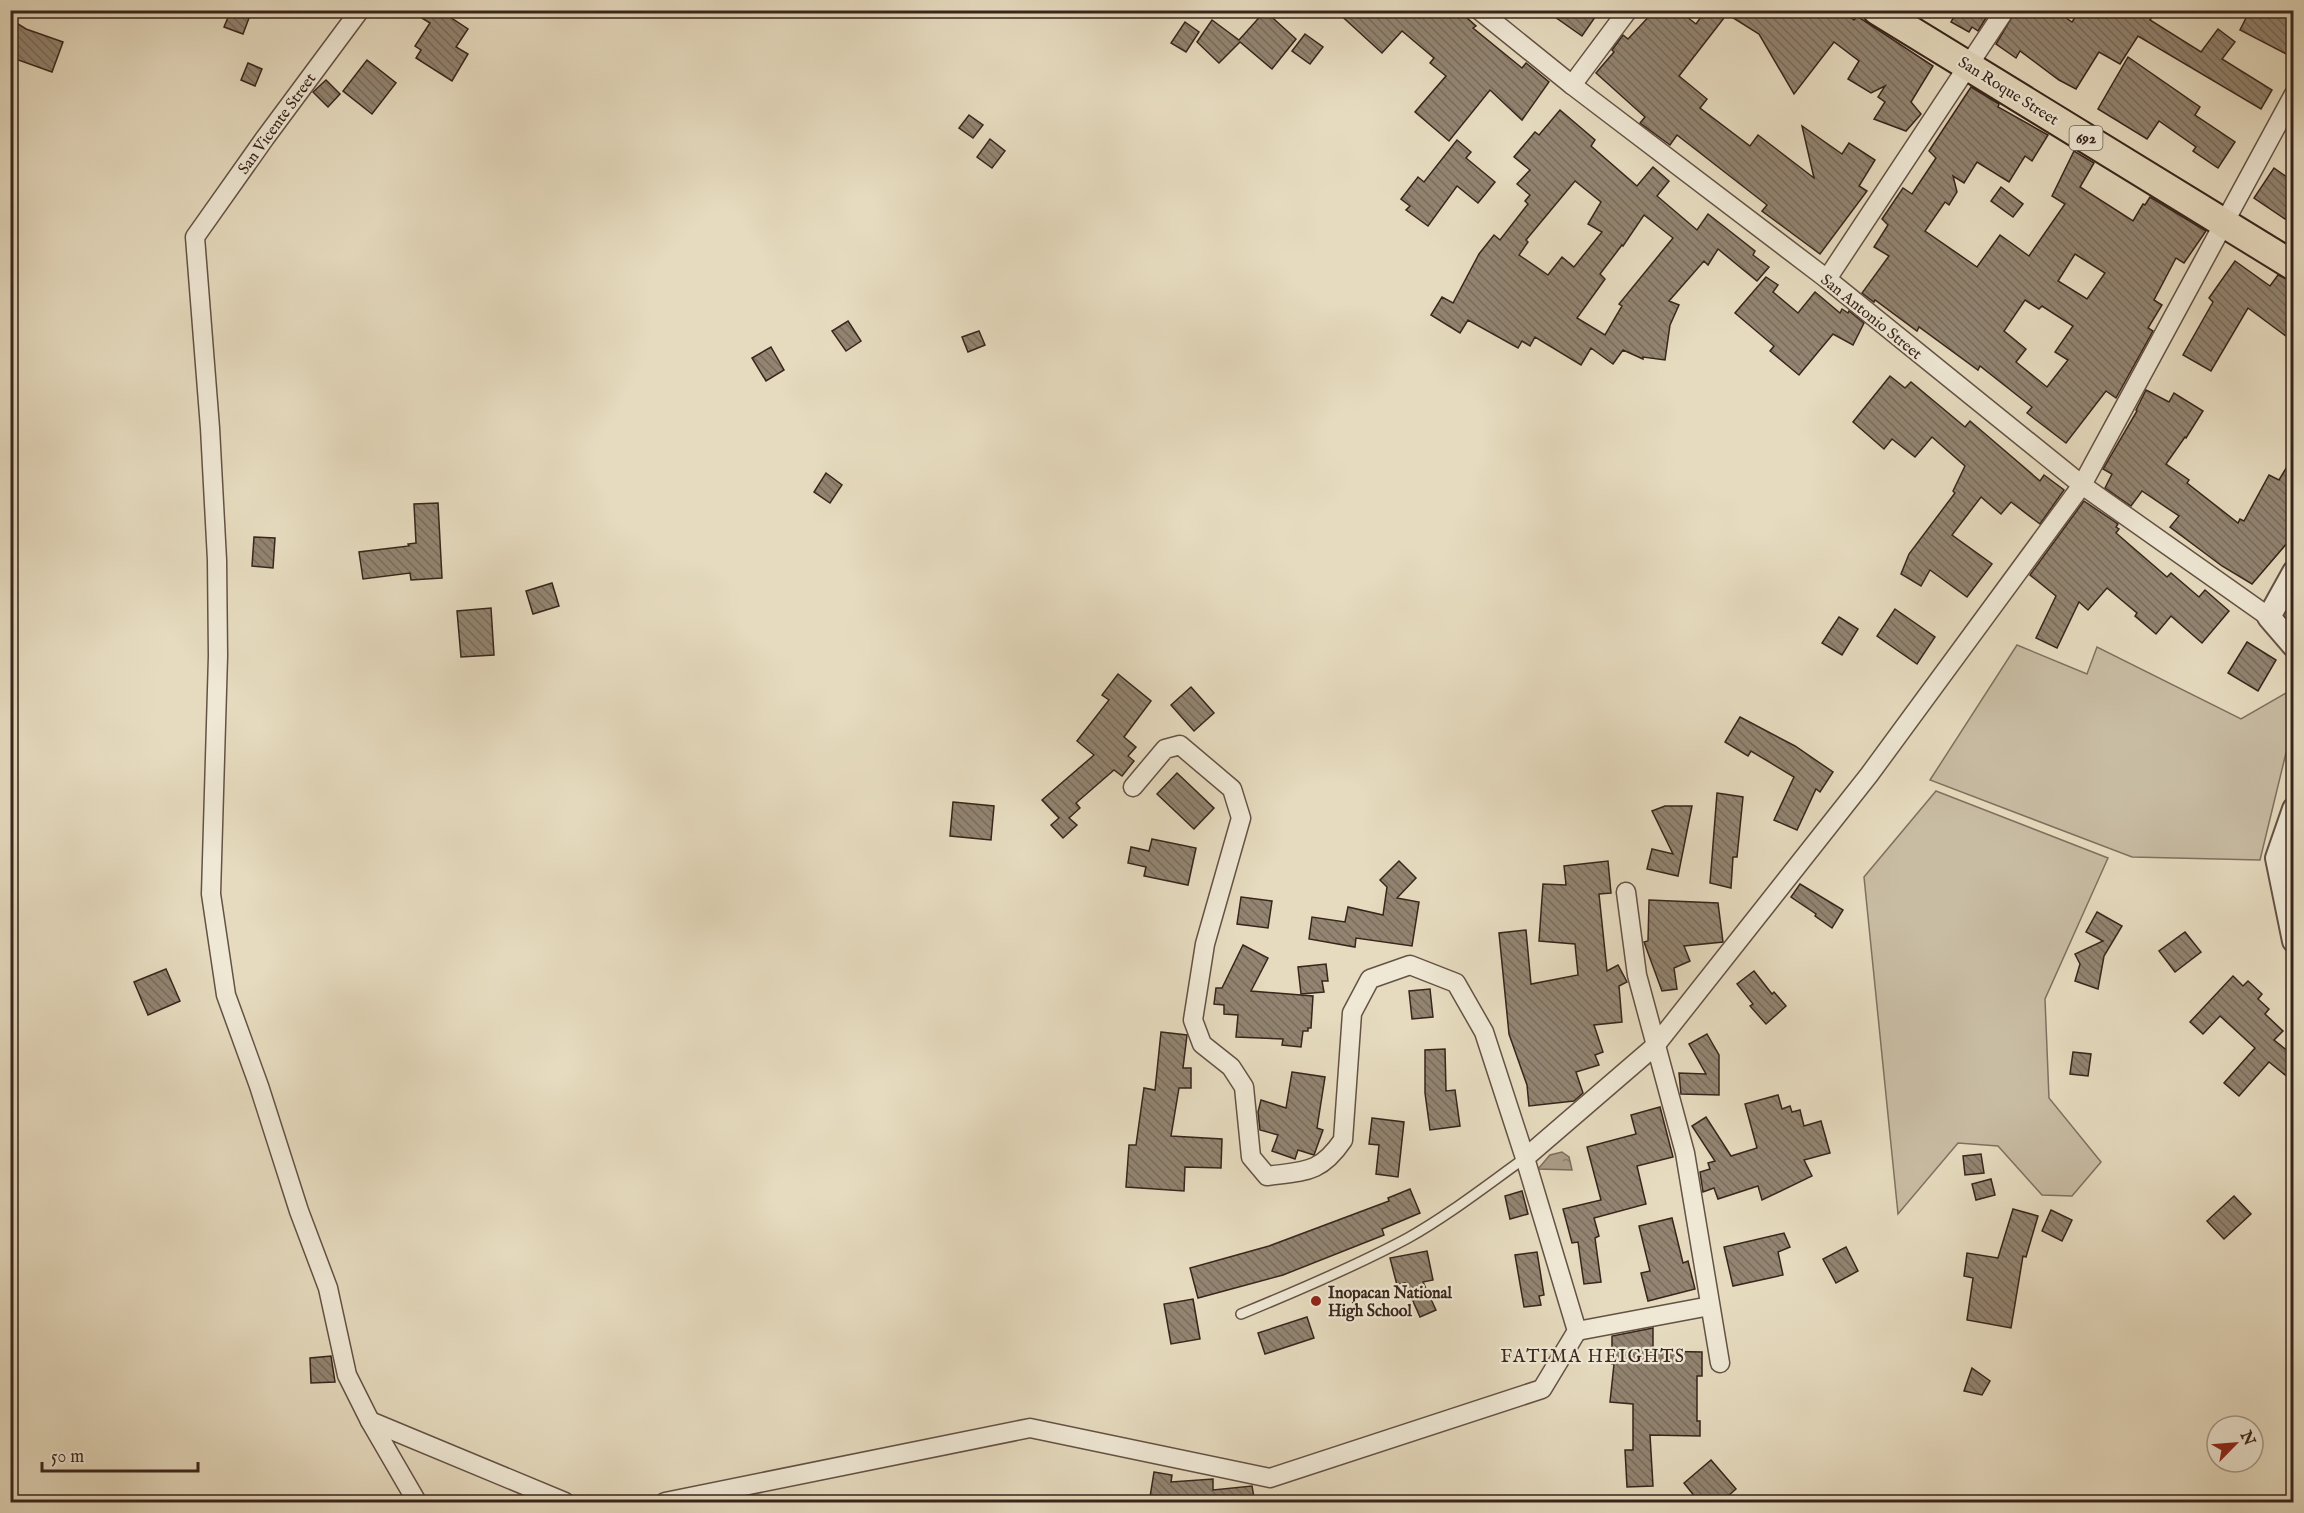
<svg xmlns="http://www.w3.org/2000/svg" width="2304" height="1513" viewBox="0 0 2304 1513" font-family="'IM FELL English',serif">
  <defs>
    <pattern id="water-ripples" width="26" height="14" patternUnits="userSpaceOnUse" patternTransform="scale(1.5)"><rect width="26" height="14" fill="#ab9d88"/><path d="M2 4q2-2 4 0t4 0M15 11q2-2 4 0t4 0" fill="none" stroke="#8c806e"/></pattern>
    <pattern id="building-back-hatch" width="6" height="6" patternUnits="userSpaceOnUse" patternTransform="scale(1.5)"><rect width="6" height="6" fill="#928471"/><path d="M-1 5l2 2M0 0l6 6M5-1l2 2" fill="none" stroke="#786c5c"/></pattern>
  </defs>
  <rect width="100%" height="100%" fill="#e6dbbf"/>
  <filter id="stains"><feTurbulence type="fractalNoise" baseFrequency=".00333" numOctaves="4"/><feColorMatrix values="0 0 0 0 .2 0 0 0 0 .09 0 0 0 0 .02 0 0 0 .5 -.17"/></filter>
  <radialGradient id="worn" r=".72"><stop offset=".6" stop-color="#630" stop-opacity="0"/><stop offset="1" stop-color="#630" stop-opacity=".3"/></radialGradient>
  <g fill="#c8bca3" stroke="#807060" stroke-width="1.5">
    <polygon points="2017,645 2087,674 2097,647 2241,719 2293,689 2293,724 2260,860 2132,857 1930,780"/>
    <polygon points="1936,791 2108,858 2045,999 2049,1098 2101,1162 2072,1196 2042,1195 1998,1146 1958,1143 1898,1214 1864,877"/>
  </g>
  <polygon fill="url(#water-ripples)" stroke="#7d6d5d" stroke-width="1.5" points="1562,1152 1569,1157 1572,1170 1538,1169 1550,1155"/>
  <g fill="url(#building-back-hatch)" stroke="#38251c" stroke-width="1.5" fill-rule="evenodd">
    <polygon points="231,10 252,10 243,34 224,27"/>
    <polygon points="409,10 454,10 450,17 468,29 456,47 468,54 452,81 416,58 421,50 415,46 430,23"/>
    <polygon points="1335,10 1410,10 1419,18 1425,10 1458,10 1476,26 1473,28 1522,68 1526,63 1549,82 1522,120 1490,90 1449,141 1415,112 1446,76 1430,63 1434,58 1402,31 1382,53"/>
    <polygon points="1545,10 1600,10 1582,36"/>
    <polygon points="1655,10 1678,10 1696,24 1706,10 1840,10 1854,20 1857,16 1933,66 1911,102 1921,114 1906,131 1874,119 1885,102 1878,97 1885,86 1871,93 1848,79 1859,61 1834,42 1794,94 1759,34 1727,14 1679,76 1707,99 1700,108 1750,146 1758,135 1814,178 1802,126 1842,154 1849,143 1875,160 1859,186 1867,191 1820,254 1762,211 1767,205 1677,135 1670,145 1640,123 1645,117 1596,73 1614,52 1612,50 1623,35 1628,39"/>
    <polygon points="1948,10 1991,10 1978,31 1972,27 1969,32 1951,22 1955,15"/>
    <polygon points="2016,10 2042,10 2051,17 2056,11 2072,22 2080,10 2156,10 2150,20 2201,52 2218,29 2235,42 2222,59 2272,90 2261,109 2138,36 2120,64 2099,52 2076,89 2059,80 2020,51 2016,58 1996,44"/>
    <polygon points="2250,10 2294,10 2294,58 2240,30"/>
    <polygon points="1265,11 1296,39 1272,69 1240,42 1219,63 1197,42 1212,20 1239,40"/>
    <polygon points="10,19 26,29 63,42 52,72 10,57"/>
    <polygon points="1185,22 1199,32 1186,52 1171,43"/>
    <polygon points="1305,34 1323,47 1310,64 1292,51"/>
    <polygon points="2128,57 2200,107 2195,115 2235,142 2218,168 2193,151 2196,147 2159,121 2147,139 2098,109"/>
    <polygon points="367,60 396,83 372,114 343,91"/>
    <polygon points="248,63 262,69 255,86 241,80"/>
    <polygon points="326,80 340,94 328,107 313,92"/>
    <path d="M1971,87L1999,104L1998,107L2048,135L2032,161L2025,156L2009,182L1977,162L1964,183L1953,176L1957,192L1949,205L1945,202L1925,231L1977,267L2000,235L2029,256L2065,204L2052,196L2074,151L2094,163L2080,187L2133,221L2143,204L2145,205L2150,197L2206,231L2184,263L2176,258L2154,300L2162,305L2148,328L2153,331L2116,398L2106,391L2066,443L2027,413L2032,407L1980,366L1978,370L1919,327L1917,331L1875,300L1874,302L1862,293L1889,256L1874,247L1888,225L1882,219L1903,188L1912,194L1936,158L1929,151ZM2075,254L2105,273L2087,299L2058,281ZM2025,300L2039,309L2042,306L2073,326L2055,352L2068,360L2047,387L2016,362L2026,349L2004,331Z"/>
    <path d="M1560,110L1595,140L1591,146L1637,186L1653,167L1669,181L1657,196L1697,230L1708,214L1755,251L1753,255L1769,267L1757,281L1718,249L1708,265L1704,261L1669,301L1679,305L1670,325L1665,360L1643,357V359L1623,350L1613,364L1591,348L1581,365L1535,337L1530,346L1522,341L1518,348L1468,320L1460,333L1431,315L1442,297L1453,303L1479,254L1494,235L1500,240L1528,204L1525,201L1530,195L1517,184L1530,170L1514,157L1535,132L1539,135ZM1575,181L1601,202L1588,224L1602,232L1574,267L1562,257L1548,275L1519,255L1528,242L1526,240ZM1644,215L1673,238L1619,304L1622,306L1605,335L1577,318L1605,279L1600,274L1622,245L1623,246Z"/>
    <polygon points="969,115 983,125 973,138 959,128"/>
    <polygon points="990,139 1005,151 992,168 977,157"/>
    <polygon points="1457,140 1471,152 1466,158 1495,182 1478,203 1457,186 1428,226 1406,210 1410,206 1401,199 1418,177 1424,182"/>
    <polygon points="2274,168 2294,182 2294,206 2285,219 2254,198"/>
    <polygon points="2001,187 2023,204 2013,217 1991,201"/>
    <polygon points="2235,261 2270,286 2278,275 2294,282 2294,342 2248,308 2211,371 2183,355 2213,302 2209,298"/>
    <polygon points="1766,277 1778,285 1773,292 1798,313 1815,292 1840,313 1842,309 1848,313 1849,311 1864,323 1853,345 1833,334 1799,375 1770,351 1774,346 1735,313"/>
    <polygon points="848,321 861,341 846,351 832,331"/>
    <polygon points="979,331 985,345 968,352 962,337"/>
    <polygon points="771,347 784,370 766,381 752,358"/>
    <polygon points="1890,376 1905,388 1911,382 1965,427 1970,421 2040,481 2044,475 2064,490 2040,524 2011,502 2001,514 1981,497 1952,535 1992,564 1967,597 1930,570 1921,586 1901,574 1909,554 1955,493 1953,491 1965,466 1932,437 1915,457 1892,439 1884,449 1853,422"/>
    <polygon points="2146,390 2169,402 2174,393 2203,411 2186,438 2185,437 2166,464 2189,480 2187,483 2238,523 2240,519 2244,521 2269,475 2279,480 2294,455 2294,535 2252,584 2222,566 2170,527 2179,516 2142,491 2131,506 2105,488 2112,474 2103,469 2137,411 2136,410"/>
    <polygon points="826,473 842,485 830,503 814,492"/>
    <polygon points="2084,501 2118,524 2116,527 2119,529 2116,533 2167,577 2171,573 2199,597 2205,590 2229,611 2202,643 2171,616 2156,634 2135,616 2137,613 2107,588 2088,610 2079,602 2057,648 2036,638 2056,596 2030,575"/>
    <polygon points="438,503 442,578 411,580 410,573 363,579 359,552 409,546 408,544 416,543 414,504"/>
    <polygon points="254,537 275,538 273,568 252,566"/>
    <polygon points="552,583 559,606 533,614 526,591"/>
    <polygon points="491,608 494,655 461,657 457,611"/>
    <polygon points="1895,609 1935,637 1917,664 1877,636"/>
    <polygon points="1839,617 1858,629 1842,655 1822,643"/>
    <polygon points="2247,642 2276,660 2258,691 2228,673"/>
    <polygon points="1118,674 1151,701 1124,737 1136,747 1128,756 1134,761 1122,776 1114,770 1076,803 1080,808 1069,818 1077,825 1063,838 1051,825 1059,818 1042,800 1094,755 1077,741 1109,700 1102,695"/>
    <polygon points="1191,687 1214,713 1194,731 1171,705"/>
    <polygon points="1740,717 1795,746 1833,772 1820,792 1816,789 1797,830 1774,820 1794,777 1751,751 1748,756 1725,742"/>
    <polygon points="1177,773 1214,808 1194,829 1157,794"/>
    <polygon points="1717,793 1743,797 1737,857 1733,857 1731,888 1710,883"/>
    <polygon points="953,802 994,806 991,840 950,836"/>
    <polygon points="1665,806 1692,806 1678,876 1647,869 1652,849 1673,854 1652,811"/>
    <polygon points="1152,839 1196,848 1188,885 1144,876 1146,867 1128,863 1131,847 1149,851"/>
    <polygon points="1399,861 1416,878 1397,898 1419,902 1412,946 1356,938 1355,947 1309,939 1312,917 1345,922 1348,907 1383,915 1387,887 1380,880"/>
    <polygon points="1608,861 1611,893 1599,894 1607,971 1618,965 1627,982 1619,986 1622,1022 1594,1025 1603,1052 1595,1055 1599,1065 1576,1072 1583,1093 1574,1101 1529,1106 1527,1085 1509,1034 1499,933 1526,930 1531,984 1578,975 1575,944 1539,941 1543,884 1566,885 1564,866"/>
    <polygon points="1800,884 1843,910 1832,928 1815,916 1816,914 1791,897"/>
    <polygon points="1241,897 1272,901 1268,928 1237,924"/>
    <polygon points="1649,900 1718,903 1723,942 1684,946 1690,961 1674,968 1677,989 1662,991 1644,942 1648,941"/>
    <polygon points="2097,912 2122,926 2104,956 2098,989 2075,981 2080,964 2075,954 2103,941 2086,932"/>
    <polygon points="2185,932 2201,952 2175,972 2159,951"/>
    <polygon points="1243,945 1268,958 1251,991 1313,996 1311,1028 1308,1028 1308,1031 1303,1031 1301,1047 1282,1045 1283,1039 1236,1037 1238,1015 1224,1014 1224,1005 1214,1004 1216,988 1222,988"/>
    <polygon points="1326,964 1328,981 1322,981 1324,992 1301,994 1298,967"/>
    <polygon points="166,969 180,1001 148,1015 134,982"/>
    <polygon points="1754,971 1772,994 1774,992 1786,1006 1766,1024 1750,1006 1753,1004 1737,984"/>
    <polygon points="2233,976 2243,986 2248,981 2262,994 2258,999 2269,1009 2265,1014 2283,1031 2274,1040 2294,1056 2294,1082 2269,1062 2239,1096 2224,1083 2255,1048 2220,1016 2203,1034 2190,1022"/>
    <polygon points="1430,989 1433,1017 1412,1019 1409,991"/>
    <polygon points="1161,1032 1187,1035 1183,1068 1191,1068 1191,1088 1179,1088 1171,1136 1222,1139 1221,1168 1185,1167 1184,1191 1126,1187 1129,1145 1136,1145 1144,1088 1155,1090"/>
    <polygon points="1707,1034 1719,1055 1719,1095 1681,1094 1679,1073 1706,1074 1689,1044"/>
    <polygon points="1445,1049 1446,1091 1455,1090 1460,1126 1430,1130 1425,1093 1425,1050"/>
    <polygon points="2073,1052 2091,1054 2088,1076 2070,1074"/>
    <polygon points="1292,1072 1325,1077 1317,1128 1323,1130 1314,1155 1298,1150 1295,1159 1272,1151 1278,1135 1260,1130 1258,1112 1261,1100 1286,1108"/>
    <polygon points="1778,1095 1782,1109 1790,1106 1792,1112 1800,1110 1804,1126 1821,1121 1830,1153 1804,1160 1812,1176 1762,1200 1758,1186 1718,1199 1714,1188 1703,1192 1700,1172 1710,1169 1708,1163 1715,1161 1692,1126 1706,1117 1731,1156 1757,1148 1745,1104"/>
    <polygon points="1660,1107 1673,1157 1637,1166 1646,1204 1594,1218 1599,1236 1595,1238 1601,1282 1584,1284 1578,1242 1572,1243 1563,1209 1601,1200 1587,1147 1636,1134 1631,1115"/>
    <polygon points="1372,1118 1404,1122 1398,1177 1376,1174 1379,1145 1369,1144"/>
    <polygon points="1981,1154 1984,1173 1965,1175 1963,1156"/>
    <polygon points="1991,1179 1995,1195 1976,1200 1972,1184"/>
    <polygon points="1410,1189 1420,1213 1382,1229 1384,1235 1283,1275 1198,1298 1190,1268 1269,1246 1389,1201 1388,1198"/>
    <polygon points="1522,1191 1528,1214 1510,1219 1505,1196"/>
    <polygon points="2234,1196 2251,1214 2224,1239 2207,1221"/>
    <polygon points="2013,1209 2038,1216 2026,1257 2023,1256 2011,1328 1967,1320 1973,1278 1964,1276 1967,1253 1998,1258"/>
    <polygon points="2051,1210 2072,1220 2062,1241 2042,1231"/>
    <polygon points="1672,1218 1683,1263 1688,1261 1695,1289 1648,1301 1641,1273 1650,1271 1639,1226"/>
    <polygon points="1784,1233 1790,1247 1778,1252 1783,1275 1733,1286 1724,1247"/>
    <polygon points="1846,1247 1858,1271 1836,1283 1823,1259"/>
    <polygon points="1427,1251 1433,1280 1423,1282 1436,1310 1420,1317 1405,1283 1397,1285 1390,1258"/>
    <polygon points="1537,1252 1544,1295 1539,1296 1541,1305 1524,1307 1515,1255"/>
    <polygon points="1193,1299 1200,1339 1171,1344 1164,1304"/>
    <polygon points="1307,1317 1314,1338 1265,1354 1258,1333"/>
    <polygon points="1653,1328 1653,1351 1702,1352 1702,1376 1697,1376 1697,1421 1700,1421 1700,1436 1650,1435 1653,1486 1627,1487 1625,1450 1633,1450 1633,1404 1610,1402 1614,1364 1612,1364 1612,1336"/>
    <polygon points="331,1356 335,1382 311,1383 310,1358"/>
    <polygon points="1972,1368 1990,1381 1982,1395 1964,1391"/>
    <polygon points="1711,1460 1736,1489 1720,1503 1700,1503 1684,1483"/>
    <polygon points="1154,1472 1172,1475 1171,1482 1213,1479 1213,1490 1252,1486 1255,1503 1149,1503"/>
  </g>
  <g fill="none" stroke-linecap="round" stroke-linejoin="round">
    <defs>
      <path id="service" d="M1241,1314C1297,1291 1354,1267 1408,1238C1449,1215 1487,1185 1525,1158"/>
      <g id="minor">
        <polyline points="360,10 265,138 195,237 210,428 217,560 218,656 211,894 226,995 259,1086 299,1211 328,1288 347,1375 370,1421"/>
        <polyline points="1479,10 1572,85 1827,279 2082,485 2269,617"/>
        <polyline points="1572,85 1628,10"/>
        <polyline points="1827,279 2005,10"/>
        <path d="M1133,787L1165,749L1180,745L1232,789L1241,818L1205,944L1193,1020L1202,1044L1231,1067L1244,1087L1251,1157L1267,1176C1304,1171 1320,1174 1343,1140L1352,1013L1370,979L1410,965L1456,983L1484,1032L1525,1158"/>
        <polyline points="1626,892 1637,975 1685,1153 1720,1363"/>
        <polyline points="1577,1331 1710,1306"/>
        <polyline points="417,1502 370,1421 565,1502"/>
        <polyline points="665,1502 1030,1428 1270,1478 1542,1389 1577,1331 1525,1158 1655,1046 1869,775 2082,485 2294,94"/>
      </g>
      <g id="tertiary">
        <polyline points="2294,572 2269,617 2294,646"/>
        <polyline points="2294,809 2277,858 2294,941"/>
      </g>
      <polyline id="primary" points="1877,10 2294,266"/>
    </defs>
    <use href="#service" stroke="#645245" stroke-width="12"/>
    <use href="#minor" stroke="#645245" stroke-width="21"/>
    <use href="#tertiary" stroke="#645245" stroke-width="26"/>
    <use href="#primary" stroke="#38251c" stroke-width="32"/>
    <use href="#service" stroke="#efe8d5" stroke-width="9"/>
    <use href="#minor" stroke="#efe8d5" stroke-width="18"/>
    <use href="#tertiary" stroke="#efe8d5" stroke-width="22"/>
    <use href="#primary" stroke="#e6dbbf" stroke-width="28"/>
  </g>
  <circle fill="#8f2418" stroke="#efe8d5" stroke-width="2" cx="1316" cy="1301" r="6"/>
  <g text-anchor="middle" stroke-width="4.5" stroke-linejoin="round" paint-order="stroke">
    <rect fill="#efe8d5" stroke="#6f6054" stroke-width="1.5" x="2069.5" y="126" width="33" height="24" rx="4.5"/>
    <g font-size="15" font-weight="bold" fill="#38251c">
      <text x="2086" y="143">692</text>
    </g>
    <g font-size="16" fill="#38251c" stroke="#efe8d5">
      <text transform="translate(2009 90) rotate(32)" y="6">San Roque Street</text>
      <text transform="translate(276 123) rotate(-54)" y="6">San Vicente Street</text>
      <text transform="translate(1872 316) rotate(39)" y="6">San Antonio Street</text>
    </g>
    <g font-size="16" font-weight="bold" fill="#38251c" stroke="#efe8d5" text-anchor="start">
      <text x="1328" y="1298">Inopacan National<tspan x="1328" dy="18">High School</tspan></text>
    </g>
    <g font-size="18" letter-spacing="1.5" fill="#38251c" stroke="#efe8d5">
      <text x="1593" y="1362">FATIMA HEIGHTS</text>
    </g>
  </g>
  <rect width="2304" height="1513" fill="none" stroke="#e6dbbf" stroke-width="36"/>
  <rect x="12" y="12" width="2280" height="1489" fill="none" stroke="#38251c" stroke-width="3"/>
  <rect x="18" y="18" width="2268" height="1477" fill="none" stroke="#38251c" stroke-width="1.5"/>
  <g transform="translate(2235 1444) rotate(65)"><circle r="28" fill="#efe8d5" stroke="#a69a8b" stroke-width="1.5"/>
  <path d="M0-4.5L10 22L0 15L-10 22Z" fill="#8f2418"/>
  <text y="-9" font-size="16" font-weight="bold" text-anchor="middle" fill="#38251c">N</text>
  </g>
  <path d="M42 1462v9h156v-9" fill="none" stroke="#38251c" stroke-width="3"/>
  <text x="51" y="1462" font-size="18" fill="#38251c" stroke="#efe8d5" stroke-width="4.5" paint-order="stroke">50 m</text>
  <rect width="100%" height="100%" filter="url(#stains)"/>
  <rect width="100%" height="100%" fill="url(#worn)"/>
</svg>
